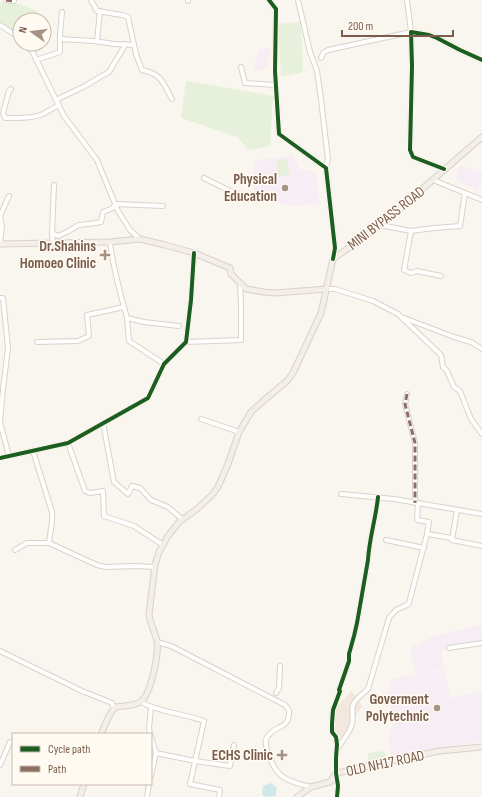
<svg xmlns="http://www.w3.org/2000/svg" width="482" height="797" viewBox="0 0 482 797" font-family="'Sofia Sans Condensed',sans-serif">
  <rect width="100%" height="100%" fill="#f9f5ef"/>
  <polygon fill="#f2e8dd" points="352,691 362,706 341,738 332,732 333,710"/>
  <g fill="#f6edf5">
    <polygon points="271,48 267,68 254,71 258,50"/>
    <polygon points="293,155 299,169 316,172 319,204 293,206 254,195 253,181 254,161"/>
    <polygon points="460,165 482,173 482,177 478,191 455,179"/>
    <polygon points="482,625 482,642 441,650 444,668 415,674 410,647 437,635"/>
    <polygon points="444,670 451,698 482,692 482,741 390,757 389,736 394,718 388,694 392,679"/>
  </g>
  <g fill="#e6f0da">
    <polygon points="0,2 18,4 38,11 40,20 20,20 20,37 0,25"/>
    <polygon points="301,22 303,72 281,77 278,24"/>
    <polygon points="186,81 273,96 270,146 249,150 237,137 181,118"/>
    <polygon points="282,159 288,159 289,176 283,175 278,177 277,161"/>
    <polygon points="385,751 386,761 368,763 368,753"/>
  </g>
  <polygon fill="#d0e8ea" points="271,783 277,788 276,796 265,797 262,794 263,786"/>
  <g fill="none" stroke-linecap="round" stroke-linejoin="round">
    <defs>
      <g id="minor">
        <polyline points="6,0 14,1"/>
        <path d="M91,0L97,11L122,15L128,17L136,54L142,70C162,74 163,83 172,99"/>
        <polyline points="269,0 276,9 275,71 279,134 326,168 335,248 333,259"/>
        <polyline points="298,0 310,52 317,71 321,99 328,159 326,168"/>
        <polyline points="188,1 188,0"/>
        <polyline points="0,25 20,38"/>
        <polyline points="60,39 94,41 114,44 134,45"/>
        <polyline points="97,41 100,11"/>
        <polyline points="27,44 32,51 64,116 97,160 118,211 130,230 140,239"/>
        <polyline points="321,58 323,53 328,50 411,32 407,0"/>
        <polyline points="36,60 60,52 60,34 62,12"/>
        <polyline points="241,67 245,83 275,85"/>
        <path d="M11,89L9,91L3,113L5,118C17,118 38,119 48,111C52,109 55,107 59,105"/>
        <polyline points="56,100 85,86 100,77 109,72 124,47 125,44"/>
        <polyline points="444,169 413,157 410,150 412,66 411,32 429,35 437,38 460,50 482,60"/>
        <polyline points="204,178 230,191 245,196"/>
        <polyline points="433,180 482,200"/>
        <polyline points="381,225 385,226 411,231 404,270 411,273 417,271 441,276"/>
        <polyline points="411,231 434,228 460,226 465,193"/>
        <polyline points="52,233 58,236 67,232 79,225 96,223 101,222 103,212 113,208 115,204 163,206"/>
        <path d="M110,242C113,268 120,293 127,318L144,322L179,326"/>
        <polyline points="53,243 52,233 54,185"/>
        <polyline points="0,244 2,226 0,216 9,196"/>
        <polyline points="327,289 335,289 373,301 398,314 441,355 443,367 447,371 454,387 460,391 471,419 482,434"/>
        <polyline points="0,298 3,298 8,348 3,389 0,422 9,456"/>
        <polyline points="127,318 129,341 164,364"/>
        <polyline points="404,318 454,337 471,342 482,349"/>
        <polyline points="37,342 78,341 89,336 87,315 124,307"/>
        <polyline points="186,342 241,340 241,303 240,283"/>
        <polyline points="407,394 405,404 415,443 415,503"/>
        <polyline points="201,419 239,432"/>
        <polyline points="103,423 114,482 128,494 132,486 140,488 151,500 168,507 182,519"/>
        <polyline points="68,443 85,491 90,493 103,491 104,516 134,526 163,545"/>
        <path d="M33,451L52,512C53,522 50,532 49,543"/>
        <polyline points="0,458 68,443 148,398 164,364 186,342 191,300 194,253"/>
        <polyline points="341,494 394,499 482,514"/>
        <polyline points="418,503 417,520 429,522 427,534 452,538"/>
        <polyline points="457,510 452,540 482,546"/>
        <polyline points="386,540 424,548"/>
        <polyline points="15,550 27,543 49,543 97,565 106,567 134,566 155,567"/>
        <path d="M157,642L171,646L285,705L289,710C290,730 276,724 268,736C264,740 266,745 267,750C275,777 285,781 311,787"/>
        <path d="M449,648C460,646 471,645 482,643"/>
        <polyline points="0,651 4,653 82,691 112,703 114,709"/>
        <polyline points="276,693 279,688 280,666"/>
        <path d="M141,702C160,713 183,713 204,721L190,784L220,790L219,797"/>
        <polyline points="150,734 149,728 151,708"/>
        <polyline points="151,736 156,753 151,776"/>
        <path d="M338,748C342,741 351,731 352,724C354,717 351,711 353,705C356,698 363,694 368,689L389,618L396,610L407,605L409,603L427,534"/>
        <polyline points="156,753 195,761 230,766 234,745"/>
        <polyline points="0,765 10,742"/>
        <polyline points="147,797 149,784"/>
        <path d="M337,797L338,786L336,773V758L337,744L336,737L332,732V723L333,710L340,691L339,690L349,661V654L354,636L357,623L368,560C369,539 376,518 378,497"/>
      </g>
      <g id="major">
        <polyline points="0,244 110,242 140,239 165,245 194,253 230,268 231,274 246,289 264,292 275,293 327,289"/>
        <path d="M101,734C104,728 110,710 116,707C119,706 122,706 125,706C130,705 136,705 140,702C151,696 159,653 157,641C155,632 150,624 149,614L155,565L159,552L168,536L179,522L197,509L212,495L218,487L228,464L239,432L251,412L262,402L287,381L293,373L321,313L333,259L381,225L482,137"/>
        <polyline points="80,797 84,784"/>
        <polyline points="297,797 311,787 330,782 336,773 342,772 439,751 482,747"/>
      </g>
    </defs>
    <use href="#minor" stroke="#d9d2cd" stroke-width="6"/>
    <use href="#major" stroke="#dad1cb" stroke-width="7"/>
    <use href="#minor" stroke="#fefefd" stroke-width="4"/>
    <use href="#major" stroke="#f3eee7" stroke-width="5"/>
    <g stroke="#8d6e63" stroke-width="3" stroke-dasharray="6 3" stroke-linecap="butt">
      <polyline points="6,0 14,1"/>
      <polyline points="407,394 405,404 415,443 415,503"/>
    </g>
    <defs>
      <g id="cycleway">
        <polyline points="269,0 276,9 275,71 279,134 326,168 335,248 333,259"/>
        <polyline points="444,169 413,157 410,150 412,66 411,32 429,35 437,38 460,50 482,60"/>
        <polyline points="0,458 68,443 148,398 164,364 186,342 191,300 194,253"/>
        <path d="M337,797L338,786L336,773V758L337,744L336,737L332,732V723L333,710L340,691L339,690L349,661V654L354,636L357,623L368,560C369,539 376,518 378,497"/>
      </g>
    </defs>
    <use href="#cycleway" stroke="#fffaf2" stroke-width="6"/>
    <use href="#cycleway" stroke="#1b5e20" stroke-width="4"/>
  </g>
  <g fill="#a69285" stroke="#fffaf2" stroke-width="1.5">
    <circle cx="285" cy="188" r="4"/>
    <path d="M103 249h4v4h4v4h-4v4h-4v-4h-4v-4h4z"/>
    <circle cx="437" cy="708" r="4"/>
    <path d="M280 749h4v4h4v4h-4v4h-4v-4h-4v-4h4z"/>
  </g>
  <g text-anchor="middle" stroke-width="3" stroke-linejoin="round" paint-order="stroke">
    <g font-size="15" font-weight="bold" fill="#7a5c4c" stroke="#fffaf2" text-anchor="end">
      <text x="277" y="184">Physical<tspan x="277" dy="17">Education</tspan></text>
      <text x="96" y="251">Dr.Shahins<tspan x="96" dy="17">Homoeo Clinic</tspan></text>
      <text x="429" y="704">Goverment<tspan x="429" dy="17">Polytechnic</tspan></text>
      <text x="273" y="760">ECHS Clinic</text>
    </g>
    <g font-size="15" fill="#7a5c4c" stroke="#fffaf2">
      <text transform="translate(386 218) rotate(-38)" y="5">MINI BYPASS ROAD</text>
      <text transform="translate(385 763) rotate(-12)" y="5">OLD NH17 ROAD</text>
    </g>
  </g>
  <rect x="12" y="733" width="140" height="52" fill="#fffaf2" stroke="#cabbb0"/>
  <rect x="20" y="746" width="20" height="6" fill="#1b5e20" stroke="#cabbb0"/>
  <text x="48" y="753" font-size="12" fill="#7a5c4c">Cycle path</text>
  <rect x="20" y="766" width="20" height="6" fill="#8d6e63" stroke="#cabbb0"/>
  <text x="48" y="773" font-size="12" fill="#7a5c4c">Path</text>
  <g transform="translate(32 32) rotate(284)"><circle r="19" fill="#fffaf2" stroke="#cabbb0"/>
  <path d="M0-3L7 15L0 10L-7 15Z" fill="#a69285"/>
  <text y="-6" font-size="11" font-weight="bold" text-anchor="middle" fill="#7a5c4c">N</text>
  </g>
  <path d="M342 30v6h111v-6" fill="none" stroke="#7a5c4c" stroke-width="2"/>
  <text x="348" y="30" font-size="12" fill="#7a5c4c" stroke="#fffaf2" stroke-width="3" paint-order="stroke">200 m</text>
</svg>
